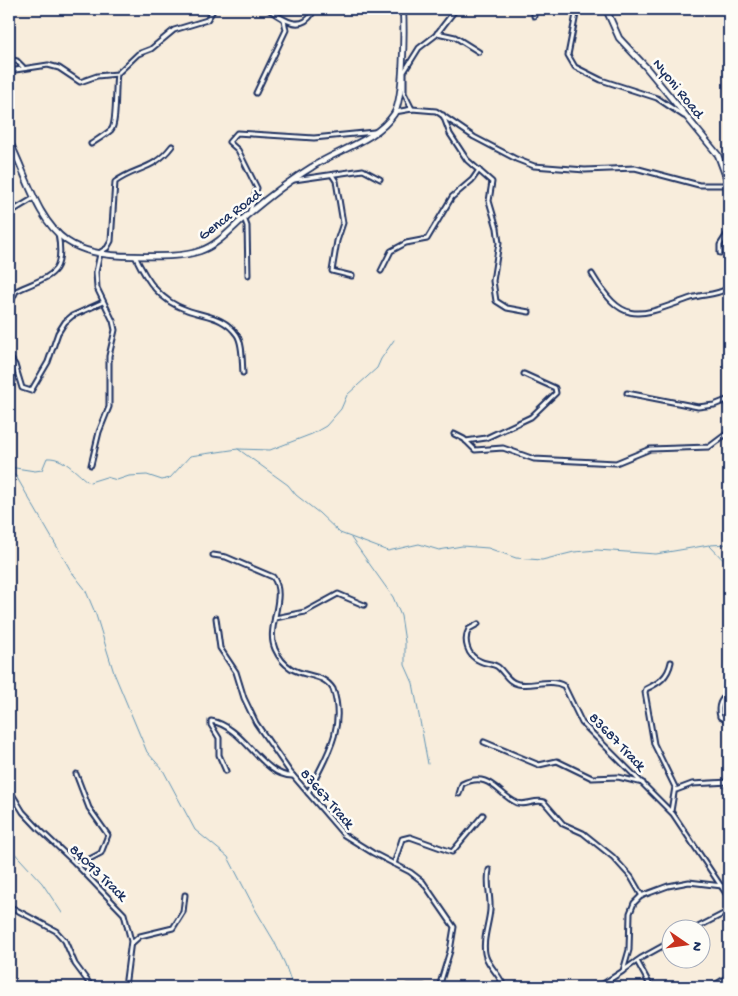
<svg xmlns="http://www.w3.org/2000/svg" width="738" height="996" viewBox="0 0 738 996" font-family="'Gochi Hand',sans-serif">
  <rect width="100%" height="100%" fill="#f8eddc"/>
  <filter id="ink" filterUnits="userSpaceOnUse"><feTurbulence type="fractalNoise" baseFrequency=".02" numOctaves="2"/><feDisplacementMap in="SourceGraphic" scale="10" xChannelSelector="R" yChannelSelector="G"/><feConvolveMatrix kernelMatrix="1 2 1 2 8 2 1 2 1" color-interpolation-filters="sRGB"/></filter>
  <g filter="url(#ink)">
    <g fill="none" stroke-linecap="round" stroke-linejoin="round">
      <g stroke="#6094b5" stroke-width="1">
        <polyline points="238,449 288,485 296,495 319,513 340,533 388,551 419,544 439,550 462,546 488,548 516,558 542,560 574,552 597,550 656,554 709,545 729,566"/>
        <path d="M9,467L35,471L42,470L47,458C64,457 75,472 87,481"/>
        <polyline points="9,472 16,476 71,571 85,589 96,615 114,673 147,752 163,770 195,830 228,857 255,909 274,941 285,964 293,987"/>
        <polyline points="90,482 106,477 117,480 129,476 147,475 162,480 170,478 190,456 238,449 270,450 312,434 326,426 341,409 347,395 377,368 381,359 394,340"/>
        <polyline points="351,538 393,597 401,616 405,642 405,665 413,683 428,764"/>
        <polyline points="710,545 729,544"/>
        <polyline points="9,847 42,883 62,913"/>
      </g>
      <defs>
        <g id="minor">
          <path d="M268,9C281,18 300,33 312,14V9"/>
          <polyline points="534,9 534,16"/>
          <polyline points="577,9 568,55 575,67 601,80 657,98 684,116"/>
          <polyline points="437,33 455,37 479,52"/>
          <polyline points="9,59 17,61 23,67"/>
          <polyline points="9,71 48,65 59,68 80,82 97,76 117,74 138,54 151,49 174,30 207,20 214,9"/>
          <polyline points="256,93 286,30 284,20"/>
          <polyline points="412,109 404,93 404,72 419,48 436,35 456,9"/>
          <polyline points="395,112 412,109 436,111 474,137 516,159 534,166 585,170 635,168 699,185 729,185"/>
          <polyline points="443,115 450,134 467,160 492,182 489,201 497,228 499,243 493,281 496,301 507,308 529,312"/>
          <path d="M91,144C97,140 105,135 111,130C117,124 115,86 117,74"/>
          <polyline points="332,175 336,181 343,223 337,241 332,271 352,276"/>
          <polyline points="294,180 363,170 380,179"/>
          <polyline points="250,211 257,188 238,150 229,142 237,133 314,138 374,132"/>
          <polyline points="9,213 34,198"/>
          <polyline points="244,218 247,226 248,275"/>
          <path d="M99,253L107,248L111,241L115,182C137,166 153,171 172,146"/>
          <polyline points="720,253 720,245 729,231"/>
          <path d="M135,256C147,281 160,301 187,310C206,317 224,316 237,335C243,344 242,362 243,373"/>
          <polyline points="381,271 391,251 406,243 427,239 452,197 472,180 479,170"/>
          <path d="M592,274C623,326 638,317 688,299C704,293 712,297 729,288"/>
          <path d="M9,306L16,291C49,275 66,278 58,233"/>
          <polyline points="9,356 15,365 22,388 31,391 48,362 58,333 65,322 72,316 103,302"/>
          <polyline points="627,393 698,407 714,405 729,399"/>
          <polyline points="454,434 464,439 475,450 503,448 534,459 616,463 650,449 709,447 729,432"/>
          <polyline points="466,441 486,438 531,417 556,393 555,388 524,374"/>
          <polyline points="91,465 99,432 109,407 109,356 115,330 113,321 97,288 96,272 100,254"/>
          <path d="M213,555L226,557L273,577C288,597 265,627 275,649C291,684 319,667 333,689C347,729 324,760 308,793"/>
          <polyline points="216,618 220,648 236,672 244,698 256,723 290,772 344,835 373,853 410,872 423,882 454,927 450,951 439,987"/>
          <polyline points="275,618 305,612 338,594 364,605"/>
          <path d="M478,624L469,629C463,640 467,656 480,661C485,664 493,663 498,667C505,673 508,682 518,684C533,687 550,678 564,686L582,723L673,814L729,898"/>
          <path d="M729,691C721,700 717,705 720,717L729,722"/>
          <polyline points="484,742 539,765 557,761 592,778 618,777 643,783"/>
          <path d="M226,771L219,755V738L211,725V721C244,726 262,777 293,776"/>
          <polyline points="76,774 89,808 108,835 101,853 78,865"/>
          <polyline points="9,789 23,812 40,830 74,862 124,914 131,941 125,987"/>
          <polyline points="676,790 692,784 729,782"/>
          <path d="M459,794L462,784C490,770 497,794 517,803C526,806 535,799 544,802L563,824L583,833L613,857L631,877L642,896"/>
          <path d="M671,811L675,787L654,744L645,692L646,689C659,683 668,677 671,662"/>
          <polyline points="394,864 402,839 410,837 452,852 483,815"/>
          <path d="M489,870C486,884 491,896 490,910C489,924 481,943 486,957C490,968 501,976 504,987"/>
          <polyline points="9,906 56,931 65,941 75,964 92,987"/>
          <polyline points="696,928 729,911"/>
          <polyline points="132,943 140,936 173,928 183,912 185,895"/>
          <polyline points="637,961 651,987"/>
          <polyline points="624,970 641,958 670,942"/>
          <polyline points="591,987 603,984 623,971 629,950 630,913 634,903 641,896 668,886 689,882 722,886"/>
          <polyline points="712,987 729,976"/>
        </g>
        <g id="tertiary">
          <polyline points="606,9 619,38 645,66 718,155 729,185"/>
          <polyline points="724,9 729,20"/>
          <path d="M9,141C26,172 36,220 67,241C86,254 111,256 132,256C154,256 179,258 200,251C218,245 231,229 245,217C266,199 289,181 312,167C337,150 376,141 394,114C404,98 404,30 403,9"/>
          <polyline points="408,987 423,987"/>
        </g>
      </defs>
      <use href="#minor" stroke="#1b2f5e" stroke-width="7"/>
      <use href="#tertiary" stroke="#1b2f5e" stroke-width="8"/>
      <use href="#minor" stroke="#fdfcf7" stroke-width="3"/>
      <use href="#tertiary" stroke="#fdfcf7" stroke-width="4.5"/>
    </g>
  </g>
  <g text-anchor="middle" stroke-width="5" stroke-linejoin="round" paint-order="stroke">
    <g font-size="15" fill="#1b2f5e" stroke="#fdfcf7">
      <text transform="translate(679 88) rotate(51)" y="5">Nyoni Road</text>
      <text transform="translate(229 214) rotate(-37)" y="5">Genca Road</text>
      <text transform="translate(618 741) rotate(46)" y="5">83687 Track</text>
      <text transform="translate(328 798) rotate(49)" y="5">83667 Track</text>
      <text transform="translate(99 872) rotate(44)" y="5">84093 Track</text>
    </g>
  </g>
  <rect width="738" height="996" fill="none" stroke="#fdfcf7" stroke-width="30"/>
  <rect x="15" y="15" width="708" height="966" fill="none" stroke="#1b2f5e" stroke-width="2" filter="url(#ink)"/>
  <g transform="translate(686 944) rotate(103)"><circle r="24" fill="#fdfcf7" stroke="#a3aaba"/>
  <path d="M0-4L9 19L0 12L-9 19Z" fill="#c8321e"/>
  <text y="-8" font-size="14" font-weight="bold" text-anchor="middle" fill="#1b2f5e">N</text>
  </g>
</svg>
